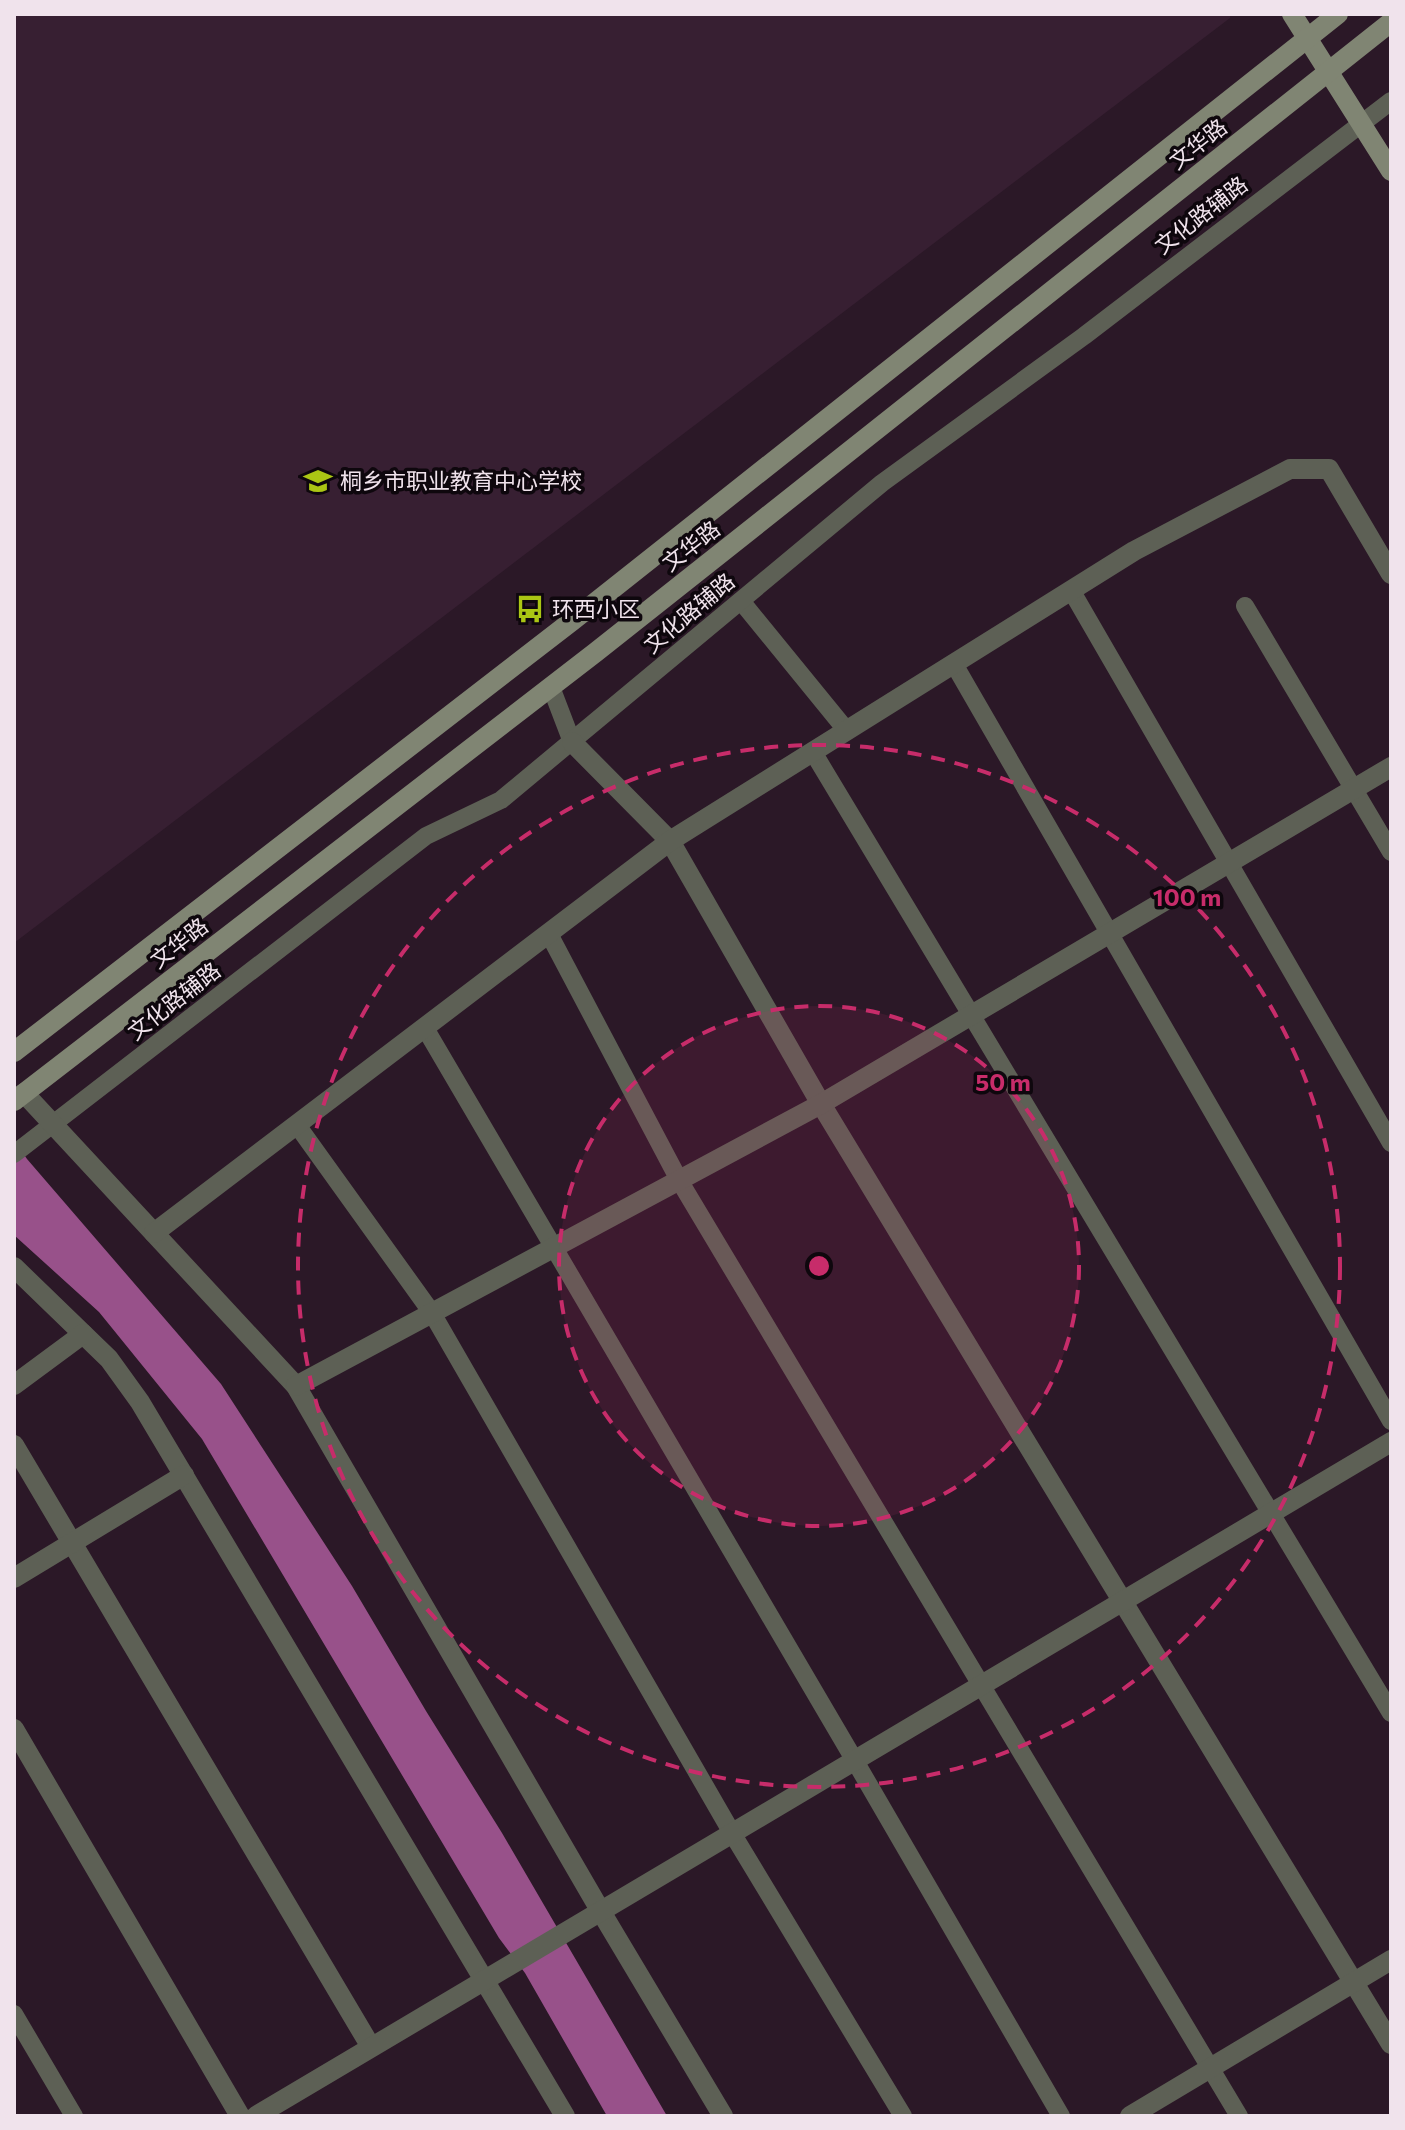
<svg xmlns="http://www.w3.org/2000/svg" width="1405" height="2130" viewBox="0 0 1405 2130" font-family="Commissioner,'Noto Sans SC',sans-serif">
  <rect width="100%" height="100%" fill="#2b1827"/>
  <polygon fill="#371f32" points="14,14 1230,14 1230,18 14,943"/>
  <polygon fill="#98518a" points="14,1140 27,1159 221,1384 352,1586 426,1711 502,1833 667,2116 607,2116 525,1973 499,1938 202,1439 99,1312 14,1235"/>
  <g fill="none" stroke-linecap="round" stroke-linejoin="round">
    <g stroke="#5d6055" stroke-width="18">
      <polyline points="1071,590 1391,1143"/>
      <polyline points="741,601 847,731"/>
      <polyline points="1245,606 1391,852"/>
      <polyline points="954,664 1391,1421"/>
      <polyline points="551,687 572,742"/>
      <polyline points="813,752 1391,1713"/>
      <polyline points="549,934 679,1180 1239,2116"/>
      <polyline points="425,1028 855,1761 1061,2116"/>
      <polyline points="297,1125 432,1313 732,1833 903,2116"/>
      <polyline points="14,1154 426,836 501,800 882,483 1084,336 1391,101"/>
      <polyline points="14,2014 74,2116"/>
    </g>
    <g stroke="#5d6055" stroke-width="20">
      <polyline points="572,742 670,841 821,1104 1391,2044"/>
      <polyline points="24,1093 296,1386 600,1910 723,2116"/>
      <polyline points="154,1233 670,841 1134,551 1290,469 1329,469 1391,574"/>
      <polyline points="14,1267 109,1359 140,1402 565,2116"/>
      <polyline points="14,1385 83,1334"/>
      <polyline points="296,1386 821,1104 1391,767"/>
      <polyline points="14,1445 371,2047"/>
      <polyline points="14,1578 184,1475"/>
      <polyline points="14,1729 240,2116"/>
      <polyline points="256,2116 1391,1442"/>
      <polyline points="1130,2116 1391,1960"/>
    </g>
    <g stroke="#808573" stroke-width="20">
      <polyline points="1292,14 1391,171"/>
      <polyline points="14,1052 572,621 1338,14"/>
      <polyline points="14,1101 596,652 1391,22"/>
    </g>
  </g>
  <circle cx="819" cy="1266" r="260" fill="#c72c6a" fill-opacity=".12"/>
  <g fill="none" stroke="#c72c6a" stroke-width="4" stroke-dasharray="14 10">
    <circle cx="819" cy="1266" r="260"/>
    <circle cx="819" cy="1266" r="521"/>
  </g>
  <defs>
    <symbol id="school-bare" viewBox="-9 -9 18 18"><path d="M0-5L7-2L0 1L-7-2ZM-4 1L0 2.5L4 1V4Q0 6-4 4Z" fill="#abc614" stroke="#0e070d" stroke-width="2.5" paint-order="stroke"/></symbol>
    <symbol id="bus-bare" viewBox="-9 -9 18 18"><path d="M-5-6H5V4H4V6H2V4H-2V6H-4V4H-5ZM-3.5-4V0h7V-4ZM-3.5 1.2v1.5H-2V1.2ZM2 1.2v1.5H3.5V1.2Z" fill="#abc614" stroke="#0e070d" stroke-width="2.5" paint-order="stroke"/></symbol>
  </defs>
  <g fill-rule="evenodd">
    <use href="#school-bare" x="298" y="461" width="40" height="40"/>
    <use href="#bus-bare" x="510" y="589" width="40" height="40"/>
  </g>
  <g text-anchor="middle" stroke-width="7" stroke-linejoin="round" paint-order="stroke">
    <g font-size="22" fill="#f0e3ec" stroke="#0e070d">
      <text transform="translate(1198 144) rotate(-38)" y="8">文华路</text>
      <text transform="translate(1201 215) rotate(-38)" y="8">文化路辅路</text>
      <text transform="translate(691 546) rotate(-38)" y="8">文华路</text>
      <text transform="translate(689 613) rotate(-40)" y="8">文化路辅路</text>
      <text transform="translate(179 943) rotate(-38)" y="8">文华路</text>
      <text transform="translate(174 1001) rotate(-38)" y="8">文化路辅路</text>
    </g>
    <g font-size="22" fill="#f0e3ec" stroke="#0e070d" text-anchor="start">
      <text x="340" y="489">桐乡市职业教育中心学校</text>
      <text x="552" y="617">环西小区</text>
    </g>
  </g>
  <circle cx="819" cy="1266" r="12" fill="#c72c6a" stroke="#0e070d" stroke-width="4"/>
  <g font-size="24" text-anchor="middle" font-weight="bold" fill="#c72c6a" stroke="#0e070d" stroke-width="7" stroke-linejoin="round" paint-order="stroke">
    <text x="1187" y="906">100 m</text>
    <text x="1003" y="1091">50 m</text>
  </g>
  <rect width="1405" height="2130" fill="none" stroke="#f0e3ec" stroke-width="32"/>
</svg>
